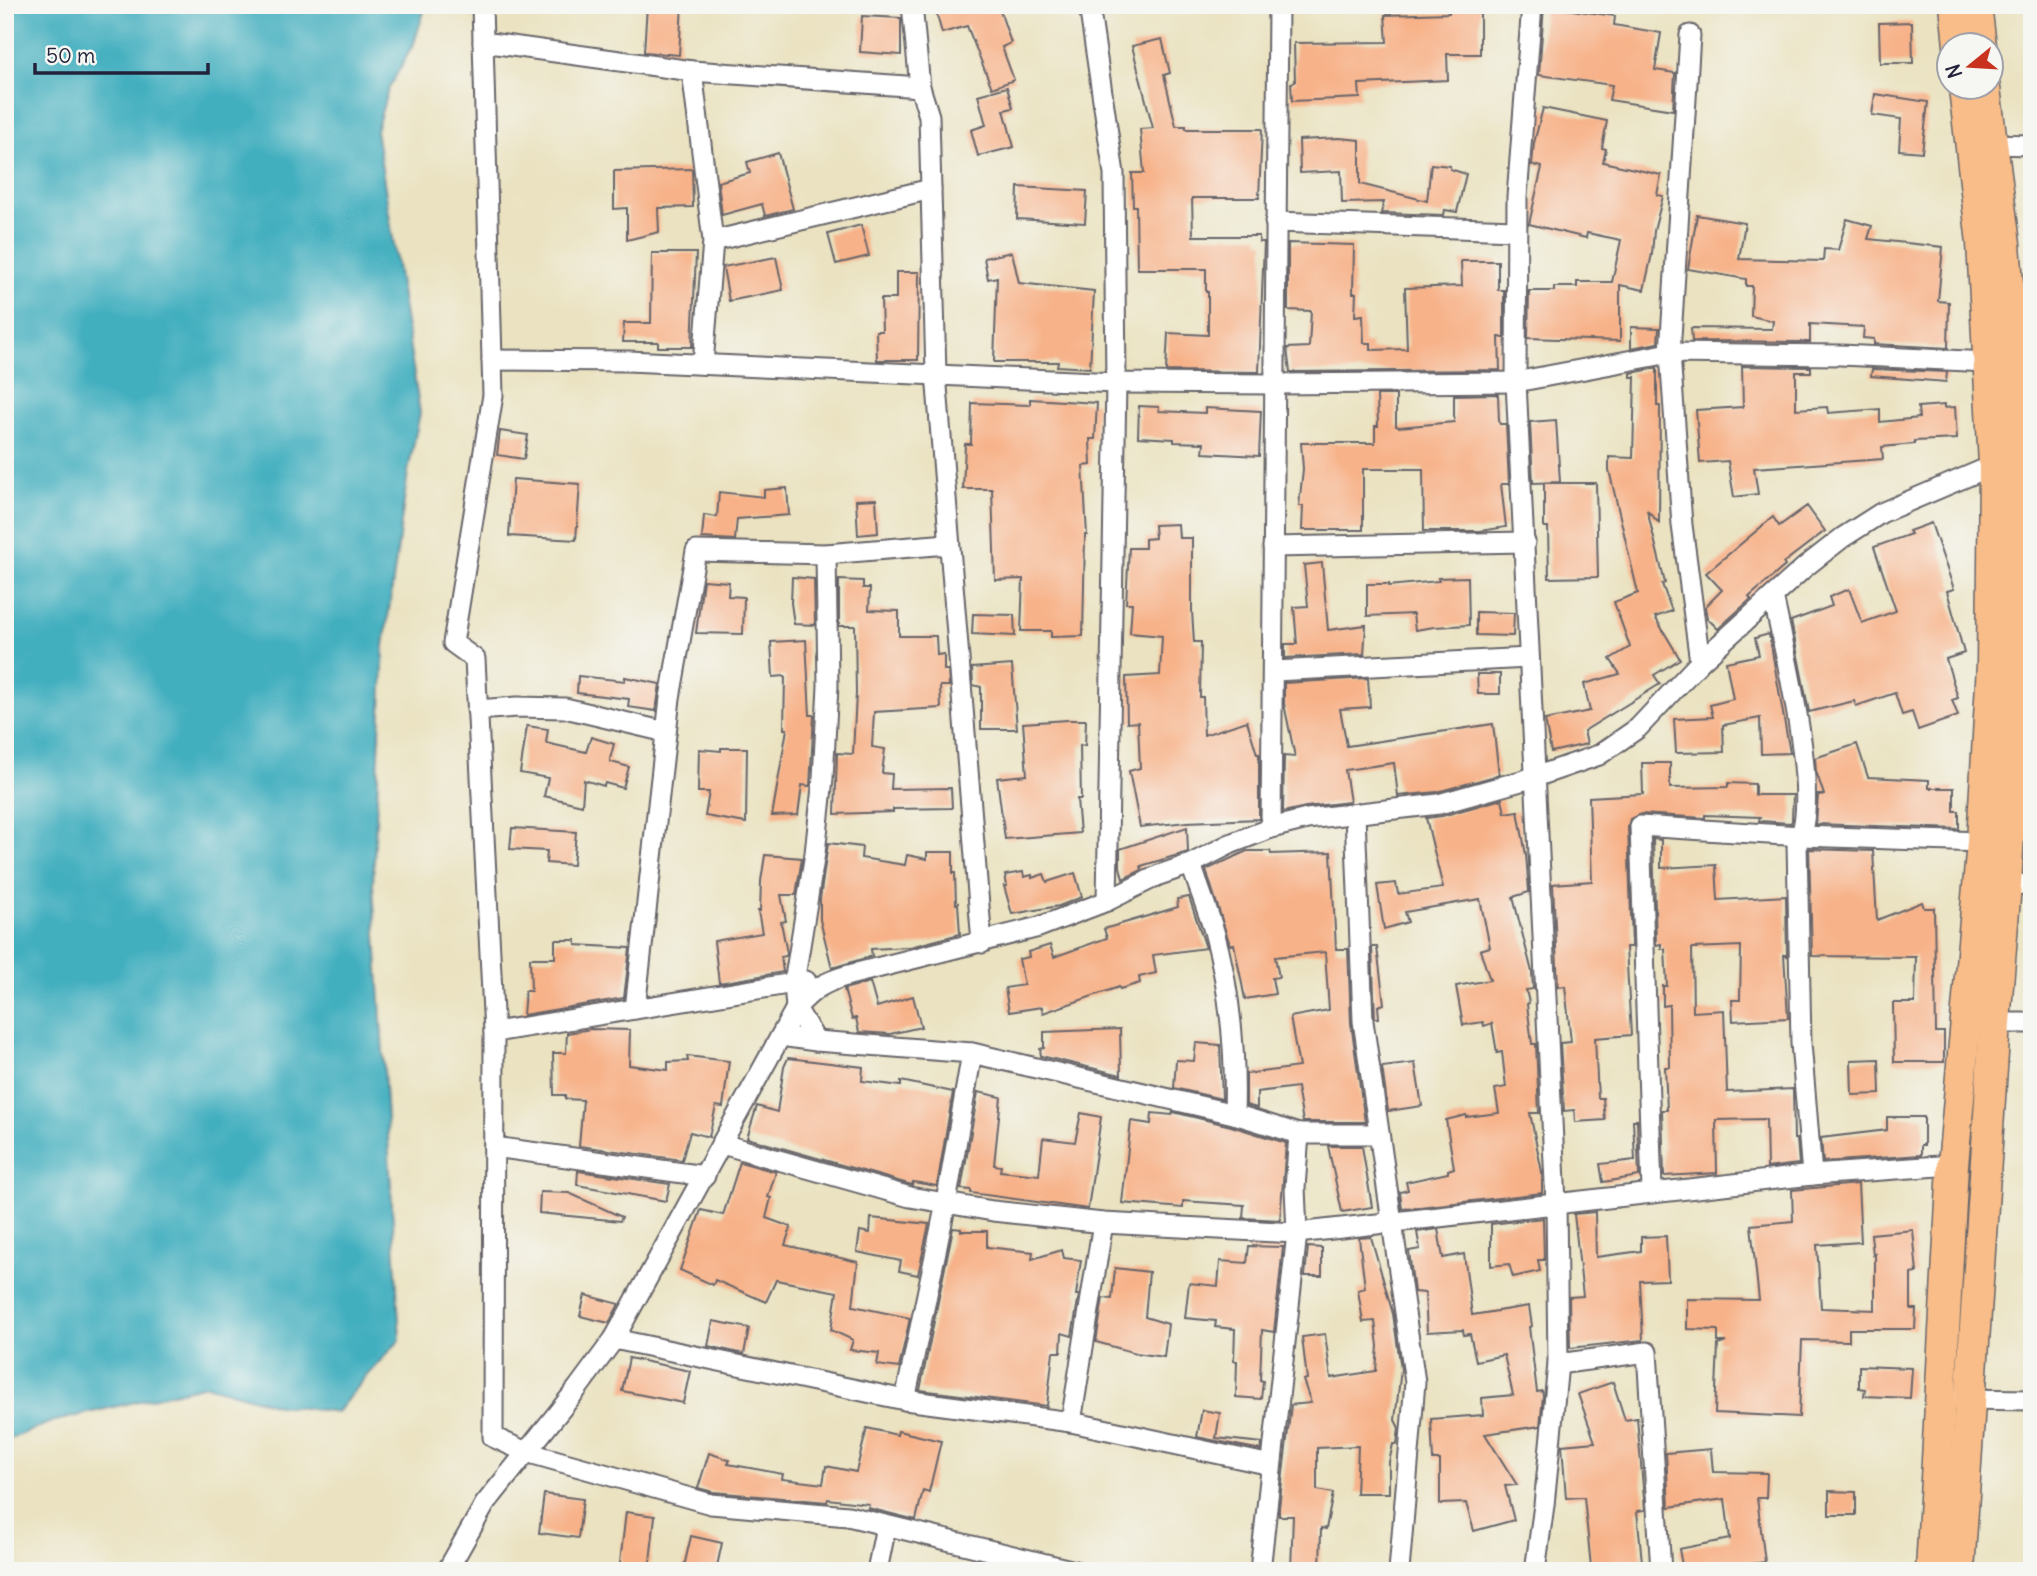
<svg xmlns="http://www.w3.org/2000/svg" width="2037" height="1576" viewBox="0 0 2037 1576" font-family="Delius,sans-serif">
  <rect width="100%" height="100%" fill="#f6f6f2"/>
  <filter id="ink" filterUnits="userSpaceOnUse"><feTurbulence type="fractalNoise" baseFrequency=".0143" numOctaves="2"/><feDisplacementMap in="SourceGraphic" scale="14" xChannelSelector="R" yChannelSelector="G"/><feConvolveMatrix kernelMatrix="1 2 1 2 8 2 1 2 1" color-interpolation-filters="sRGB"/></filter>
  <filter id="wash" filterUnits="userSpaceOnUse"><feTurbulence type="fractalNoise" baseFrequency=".00686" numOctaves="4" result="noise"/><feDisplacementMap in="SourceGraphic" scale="28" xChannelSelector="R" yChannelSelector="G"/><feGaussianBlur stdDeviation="1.57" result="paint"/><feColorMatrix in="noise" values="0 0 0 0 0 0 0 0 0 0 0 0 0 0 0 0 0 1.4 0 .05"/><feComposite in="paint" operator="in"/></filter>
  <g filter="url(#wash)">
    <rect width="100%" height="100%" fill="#eae2c0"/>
    <polygon fill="#42afbf" stroke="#32687d" stroke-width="2" points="5,5 426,5 414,43 388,90 376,130 420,413 408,472 384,646 373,884 400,1340 367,1375 337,1412 277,1405 206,1385 51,1422 5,1441"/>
    <g id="blocks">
      <g fill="#f7b289">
        <polygon points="647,5 682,5 679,55 644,52"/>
        <polygon points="934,5 998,5 1011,43 1002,47 1014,80 992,88 967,26 942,33"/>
        <polygon points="1449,5 1480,5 1480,54 1447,54 1448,80 1359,84 1360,98 1292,101 1291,83 1295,82 1294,43 1387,42 1385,15 1449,13"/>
        <polygon points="1544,6 1615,16 1614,25 1661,33 1655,70 1675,73 1673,110 1609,100 1612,85 1539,75"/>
        <polygon points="862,16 901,18 901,55 860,52"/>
        <polygon points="1912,22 1913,63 1880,63 1879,23"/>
        <polygon points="1162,39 1170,73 1164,75 1176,126 1186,126 1186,129 1262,129 1259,198 1192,198 1193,236 1259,236 1259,242 1264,242 1259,372 1166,371 1168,333 1208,335 1208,292 1206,292 1206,269 1137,269 1136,206 1133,206 1132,173 1144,173 1140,129 1153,128 1132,46"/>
        <polygon points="1007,87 1013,108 1004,110 1014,147 978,156 971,130 986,125 978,95"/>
        <polygon points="1875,94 1928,102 1922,152 1899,150 1901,119 1872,115"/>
        <polygon points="1543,108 1607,121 1602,148 1606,149 1603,162 1661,175 1657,195 1663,196 1654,231 1652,254 1644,290 1620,285 1620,341 1528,338 1529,291 1554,291 1554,287 1577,287 1577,282 1612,282 1621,240 1587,233 1586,238 1529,224 1542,167 1532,165 1534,143"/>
        <polygon points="1339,138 1360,140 1360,184 1427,201 1431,164 1450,166 1450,169 1466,174 1457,212 1445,210 1444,215 1381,213 1384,202 1342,203 1341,171 1300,173 1299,140"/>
        <polygon points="778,153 793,209 765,216 762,204 722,215 718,182 750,173 747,162"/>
        <polygon points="692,169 693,207 658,208 659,232 627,240 627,208 614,209 614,171"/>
        <polygon points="1018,187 1087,191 1085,223 1017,219"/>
        <polygon points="1697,215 1745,223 1739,259 1823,261 1824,249 1838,250 1847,219 1872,226 1868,239 1943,247 1938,301 1949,302 1948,348 1874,344 1874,339 1863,338 1864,327 1810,324 1810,342 1692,341 1691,328 1772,329 1773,321 1751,316 1752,286 1746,286 1746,279 1688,269"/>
        <polygon points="861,225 869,256 836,264 828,234"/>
        <polygon points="1288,243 1354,245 1353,293 1356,293 1355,316 1363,315 1364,343 1371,343 1371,350 1407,349 1405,288 1462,286 1461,261 1498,261 1498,290 1504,290 1504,338 1499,337 1500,370 1290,372 1287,348 1309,347 1311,311 1288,310"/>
        <polygon points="1012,252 1019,283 1094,291 1090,368 1057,366 1058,362 994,362 997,277 988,279 984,258"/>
        <polygon points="652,253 696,253 692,347 658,347 658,342 623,342 624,323 651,323"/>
        <polygon points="776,257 783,290 729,301 723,267"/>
        <polygon points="896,272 919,272 918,360 877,360 876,331 882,331 881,299 896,299"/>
        <polygon points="1631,327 1659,328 1658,343 1631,348"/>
        <polygon points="1742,366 1811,367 1811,372 1796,372 1796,409 1827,407 1828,413 1880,409 1880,422 1919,418 1918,407 1944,405 1944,408 1955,407 1957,439 1914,441 1914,444 1882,447 1883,459 1754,468 1758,494 1734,497 1728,461 1700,463 1696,410 1743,407"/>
        <polygon points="1657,368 1657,406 1660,406 1659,523 1647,510 1665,583 1662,584 1672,611 1655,617 1680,659 1654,675 1660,684 1584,731 1587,744 1551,752 1545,720 1590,711 1584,684 1620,674 1610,659 1630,647 1614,602 1638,593 1609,470 1609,457 1633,458 1635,377 1631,377 1631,373"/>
        <polygon points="1872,369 1947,372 1946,382 1871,376"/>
        <polygon points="1498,394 1499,421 1500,424 1506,424 1509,484 1501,484 1506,527 1480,531 1424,531 1423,469 1363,469 1363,530 1302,530 1303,506 1299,506 1303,469 1301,443 1375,443 1375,426 1378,426 1377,395 1396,395 1396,426 1399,427 1454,422 1454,395"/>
        <polygon points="1030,399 1097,403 1095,439 1090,439 1091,465 1083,466 1087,535 1085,535 1083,636 1051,637 1051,631 1021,631 1023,579 995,580 992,489 963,489 965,444 971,444 972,403 1030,405"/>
        <polygon points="1139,406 1159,407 1159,411 1205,413 1205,408 1261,411 1259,456 1203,453 1204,443 1174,442 1174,439 1138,437"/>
        <polygon points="1556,420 1560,482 1533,483 1530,422"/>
        <polygon points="500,431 528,435 524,459 497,455"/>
        <polygon points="513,479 580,484 576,540 509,536"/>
        <polygon points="1544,483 1596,483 1598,577 1549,578 1548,527 1544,527"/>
        <polygon points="787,488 789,515 737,519 735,540 702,538 704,515 717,517 719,492 764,497 764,490"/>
        <polygon points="876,499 878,533 858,535 856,500"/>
        <polygon points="1807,506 1825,531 1783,563 1785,566 1749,597 1751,599 1718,629 1707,618 1705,607 1722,590 1706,573 1773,517 1779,526"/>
        <polygon points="1931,523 1954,589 1947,591 1964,653 1946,659 1958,698 1952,700 1958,716 1918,730 1912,712 1902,715 1895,693 1856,706 1854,701 1809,712 1791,621 1832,606 1829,597 1849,589 1862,623 1896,611 1874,547 1911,534 1909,531"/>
        <polygon points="1178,524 1179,538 1192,538 1192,611 1194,642 1201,642 1200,697 1203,697 1204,735 1247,721 1257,754 1259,754 1259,819 1187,822 1140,827 1129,771 1140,768 1138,722 1127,723 1126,677 1160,675 1162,636 1130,633 1132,603 1126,603 1129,548 1145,548 1145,539 1155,538 1154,525"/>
        <polygon points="1322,563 1328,630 1366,625 1364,654 1285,658 1285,644 1297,644 1294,607 1308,606 1304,565"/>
        <polygon points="792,577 814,579 815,625 794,624 791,603"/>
        <polygon points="1468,577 1469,625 1434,627 1415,630 1413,614 1367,616 1367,584 1389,584 1389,586 1439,581 1438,578"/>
        <polygon points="703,580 729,582 728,596 744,597 743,634 696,633"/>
        <polygon points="839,580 863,581 863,588 870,588 869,610 899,611 899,636 936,636 937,655 944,654 944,670 948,670 949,686 940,686 941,708 874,712 872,747 885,749 882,773 892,774 891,789 951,788 952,808 893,809 893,812 835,814 837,753 853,754 856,693 855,626 839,626"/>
        <polygon points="1476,612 1514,613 1513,636 1476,635"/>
        <polygon points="973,614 1014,615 1015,636 972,634"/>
        <polygon points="1769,634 1790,753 1761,754 1760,718 1723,725 1724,752 1676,753 1674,719 1713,717 1710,705 1733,699 1726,662 1759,655 1755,638"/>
        <polygon points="806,640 810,715 814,715 810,786 802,785 798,815 772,816 787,729 784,729 785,676 773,677 771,642"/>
        <polygon points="1012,665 1017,729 981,729 981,687 973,685 972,668"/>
        <polygon points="1477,674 1500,674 1500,694 1478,694"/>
        <polygon points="578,676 625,681 625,677 660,684 656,711 628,707 629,699 577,693"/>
        <polygon points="1368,678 1370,707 1340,709 1347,746 1493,724 1499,775 1437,792 1398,796 1394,763 1345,770 1350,802 1306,807 1283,812 1284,756 1295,757 1284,704 1284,683"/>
        <polygon points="1068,720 1086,720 1085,746 1080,745 1081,799 1077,799 1080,833 1005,839 997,778 1027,775 1023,723"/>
        <polygon points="527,726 548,729 546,743 586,752 591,737 614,744 610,759 611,762 629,767 623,788 605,783 604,786 584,780 582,805 544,796 548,778 520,773"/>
        <polygon points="1857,744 1868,777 1929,780 1929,788 1954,788 1954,811 1959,811 1959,829 1816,824 1818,795 1824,795 1816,771 1815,758"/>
        <polygon points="721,748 747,748 746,823 705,816 709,792 698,792 699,749 721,751"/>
        <polygon points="1642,763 1670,763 1670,788 1728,787 1728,783 1755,784 1755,795 1793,795 1792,820 1791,823 1759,821 1760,817 1705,815 1705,818 1641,814 1630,819 1628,826 1632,947 1626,947 1631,1035 1595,1038 1598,1098 1603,1098 1605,1120 1575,1122 1574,1110 1564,1111 1560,1043 1571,1042 1565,986 1558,987 1553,884 1592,881 1589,797 1643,794"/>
        <polygon points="1502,799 1505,813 1518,811 1526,855 1529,892 1513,897 1532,972 1533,989 1526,990 1529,1003 1527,1004 1532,1044 1536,1044 1539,1113 1530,1113 1542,1172 1542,1193 1402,1209 1400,1192 1408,1190 1406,1182 1448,1173 1448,1170 1454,1168 1446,1120 1466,1115 1466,1117 1499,1113 1495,1089 1506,1087 1502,1052 1497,1053 1492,1023 1484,1026 1483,1022 1463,1025 1456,986 1490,980 1480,950 1490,947 1480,899 1405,912 1408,922 1384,929 1377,885 1396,883 1398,894 1443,888 1426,818 1442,816"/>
        <polygon points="1187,827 1188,852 1141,866 1142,870 1123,879 1120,867 1120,849"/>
        <polygon points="512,828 576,832 573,865 546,863 547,851 510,849"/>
        <polygon points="1653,839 1661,840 1661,868 1716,865 1718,900 1786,896 1787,956 1784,955 1788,1018 1733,1021 1732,1000 1740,1000 1741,946 1692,948 1693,1012 1724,1010 1727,1092 1793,1089 1794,1139 1797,1139 1799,1164 1767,1168 1766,1119 1716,1120 1717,1173 1664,1176 1662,1110 1667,1110 1665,1067 1670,1067 1669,1005 1663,1006 1663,986 1667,986 1665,949 1661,949 1661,944 1656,945"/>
        <polygon points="828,843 862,847 861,858 905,865 907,855 927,859 927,852 953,852 953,873 955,873 956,904 958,903 960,934 910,947 871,949 872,956 832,968 820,920 820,899"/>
        <polygon points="1809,849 1873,851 1877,920 1922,902 1924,908 1934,908 1936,1032 1944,1032 1944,1062 1894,1062 1893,1003 1915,1003 1916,957 1812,956"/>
        <polygon points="1247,851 1270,851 1271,854 1331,852 1336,949 1348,949 1351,1023 1365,1122 1303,1122 1297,1087 1257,1092 1257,1108 1246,1105 1246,1074 1299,1067 1290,1017 1329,1010 1325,952 1275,957 1279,977 1272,978 1275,994 1245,999 1234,944 1230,945 1206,870"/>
        <polygon points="765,855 802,858 796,895 781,895 786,921 781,922 787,953 786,956 781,957 783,972 719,983 714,941 762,933 758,911 760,911 761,881"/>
        <polygon points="1023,872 1024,877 1032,875 1032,878 1044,874 1047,882 1075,873 1082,897 1059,906 1012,914 1004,886 1007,886 1005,875"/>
        <polygon points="1189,897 1206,948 1153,955 1156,973 1139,977 1140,983 1120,989 1119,987 1043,1013 1042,1007 1009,1012 1005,988 1024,985 1019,959 1029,957 1028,952 1050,945 1054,957 1107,938 1104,929 1178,907 1177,899"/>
        <polygon points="555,940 576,940 576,945 630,948 624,998 523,1015 525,991 531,991 530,958 555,958"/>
        <polygon points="1372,947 1377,947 1384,1004 1378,1006 1379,1018 1375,1018"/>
        <polygon points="870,982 877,1007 913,996 921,1027 890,1034 859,1032 856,1018 852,1019 844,989"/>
        <polygon points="591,1029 630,1030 629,1065 668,1070 668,1062 688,1061 687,1056 729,1061 723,1107 716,1106 709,1137 690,1132 682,1160 579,1146 583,1100 565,1099 565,1095 554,1095 553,1053 566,1053 567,1033"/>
        <polygon points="1120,1029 1121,1075 1041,1056 1040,1049 1044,1048 1044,1032"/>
        <polygon points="1196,1043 1220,1045 1222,1099 1174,1088 1176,1060 1194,1061"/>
        <polygon points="788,1058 863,1067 862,1081 901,1086 901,1081 953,1092 937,1186 913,1182 912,1185 747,1138 757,1106 777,1112 784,1067"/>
        <polygon points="1879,1059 1880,1094 1852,1095 1851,1060"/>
        <polygon points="1415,1063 1422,1106 1388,1111 1382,1067"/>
        <polygon points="978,1092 1001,1097 994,1165 1001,1166 1000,1171 1039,1175 1043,1138 1075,1142 1081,1113 1101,1117 1088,1209 971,1193 971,1190 961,1189"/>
        <polygon points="1173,1112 1231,1126 1286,1143 1280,1220 1243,1218 1244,1205 1183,1201 1183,1208 1122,1203 1131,1121 1151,1124 1152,1113 1172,1115"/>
        <polygon points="1887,1117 1924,1117 1924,1145 1921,1145 1921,1155 1823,1162 1821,1138 1887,1130"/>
        <polygon points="1633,1120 1637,1120 1639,1176 1603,1182 1600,1164 1635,1160"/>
        <polygon points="1328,1146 1362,1146 1372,1207 1342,1212"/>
        <polygon points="740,1162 776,1172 768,1197 771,1198 766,1218 791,1227 785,1245 858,1262 853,1306 910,1318 899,1368 877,1365 879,1353 850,1350 853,1340 831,1330 837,1292 776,1280 766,1302 715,1280 713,1285 680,1270 701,1210 723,1215"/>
        <polygon points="578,1171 670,1184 666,1201 577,1185"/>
        <polygon points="1858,1184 1861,1242 1817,1245 1821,1308 1875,1310 1875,1254 1873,1255 1871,1234 1913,1230 1917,1273 1911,1274 1911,1309 1916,1309 1915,1329 1849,1329 1849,1341 1802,1340 1799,1417 1715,1413 1718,1345 1726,1342 1718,1342 1718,1330 1687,1329 1687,1299 1759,1300 1751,1225 1793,1221 1792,1190"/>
        <polygon points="540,1192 569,1193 622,1217 620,1221 539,1213"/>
        <polygon points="1595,1212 1596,1257 1641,1251 1641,1237 1666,1236 1668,1280 1640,1281 1643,1340 1570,1348 1569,1297 1583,1296 1574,1214"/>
        <polygon points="871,1218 929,1224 918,1275 899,1271 901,1261 857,1252 860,1231 870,1233"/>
        <polygon points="1543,1218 1544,1260 1538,1260 1540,1271 1513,1277 1509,1264 1491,1266 1491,1224"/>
        <polygon points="953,1228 961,1229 961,1231 987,1231 987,1247 1033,1252 1032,1259 1062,1250 1064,1258 1081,1260 1076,1295 1079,1295 1072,1336 1062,1333 1061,1352 1053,1352 1047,1406 920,1390"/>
        <polygon points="1438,1229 1443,1258 1464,1254 1472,1315 1529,1306 1532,1326 1529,1327 1537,1392 1542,1391 1543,1396 1540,1426 1485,1434 1517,1485 1505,1486 1514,1520 1474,1531 1466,1503 1440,1504 1440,1460 1433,1460 1431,1419 1483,1415 1482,1398 1513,1395 1504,1355 1476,1361 1470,1334 1464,1335 1463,1330 1427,1332 1425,1293 1414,1292 1409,1251 1420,1249 1417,1232"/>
        <polygon points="1371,1237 1393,1314 1401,1369 1395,1420 1399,1428 1397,1444 1393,1444 1389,1462 1389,1493 1356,1493 1358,1446 1317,1448 1317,1490 1333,1493 1326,1529 1321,1528 1320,1571 1291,1569 1293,1516 1279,1516 1279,1508 1291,1405 1311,1403 1303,1380 1307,1379 1302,1337 1325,1334 1331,1378 1376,1371 1378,1346 1375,1321 1363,1322 1358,1290 1365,1288 1359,1238"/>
        <polygon points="1249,1246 1283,1247 1274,1332 1262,1330 1260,1380 1263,1381 1261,1399 1236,1397 1237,1361 1234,1361 1235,1329 1215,1327 1216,1321 1185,1318 1189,1283 1218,1286 1220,1261 1247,1263"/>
        <polygon points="1308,1247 1322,1248 1322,1276 1305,1276"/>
        <polygon points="1115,1268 1149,1272 1145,1317 1168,1324 1164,1357 1136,1353 1096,1342 1103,1298 1112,1299"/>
        <polygon points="585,1295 619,1304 609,1323 580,1316"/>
        <polygon points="713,1321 749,1328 744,1354 708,1346"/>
        <polygon points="629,1358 690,1371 683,1403 622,1391"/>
        <polygon points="1859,1366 1912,1368 1910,1398 1864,1396 1865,1389 1859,1388"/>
        <polygon points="1613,1382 1625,1420 1637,1418 1645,1510 1637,1511 1642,1562 1591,1567 1584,1497 1566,1498 1562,1445 1595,1442 1578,1394"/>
        <polygon points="1202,1410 1220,1413 1216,1438 1262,1443 1261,1450 1197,1437"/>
        <polygon points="867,1428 897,1435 898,1431 941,1441 929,1492 923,1490 916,1520 868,1508 869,1504 828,1499 827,1502 713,1492 698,1488 709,1453 730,1460 728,1464 783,1474 782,1479 823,1484 826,1466 856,1472"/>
        <polygon points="1711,1449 1713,1472 1767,1473 1766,1498 1757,1498 1765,1562 1702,1571 1683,1571 1679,1549 1730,1539 1725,1499 1669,1507 1666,1453"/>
        <polygon points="1829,1491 1856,1492 1856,1515 1829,1515"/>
        <polygon points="544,1494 583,1499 578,1538 539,1533"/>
        <polygon points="626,1512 655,1516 649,1571 619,1571"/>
        <polygon points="691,1536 722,1543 716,1571 683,1571"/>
      </g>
    </g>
  </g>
  <g filter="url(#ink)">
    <use href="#blocks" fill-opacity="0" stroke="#68656a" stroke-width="2"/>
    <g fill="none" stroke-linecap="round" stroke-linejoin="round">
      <defs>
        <g id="street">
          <polyline points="482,5 493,395 453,643 475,659 494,1032 493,1437 526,1452 711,1504 848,1516 1075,1571"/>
          <polyline points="912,5 920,87 929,116 936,374 982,943"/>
          <polyline points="1089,5 1114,174 1116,383 1107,901"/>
          <polyline points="1532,5 1517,197 1516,382 1556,1203 1558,1364 1544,1505 1535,1571"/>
          <polyline points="1690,35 1670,353 1682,525 1700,662"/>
          <polyline points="483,42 692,71 920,87"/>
          <polyline points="692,71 713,241"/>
          <polyline points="1991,144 2032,145"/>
          <polyline points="1275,222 1516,230"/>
          <polyline points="492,360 628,361 1116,383 1275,384 1516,382 1670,353 1841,355 1988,362"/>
          <polyline points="703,364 713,241 931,189"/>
          <polyline points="1273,547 1525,542"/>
          <path d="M1773,596C1783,645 1823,804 1797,842L1801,1043L1812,1175"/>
          <polyline points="1274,671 1529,658"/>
          <polyline points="477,710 517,707 565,708 666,732"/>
          <polyline points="1355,814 1363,1021 1415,1382 1399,1571"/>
          <polyline points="1271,828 1278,5"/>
          <path d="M1191,864C1198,886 1207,908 1214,931C1230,990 1236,1054 1234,1114L1299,1134L1295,1188L1297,1233L1260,1571"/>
          <polyline points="2006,885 2032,884"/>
          <polyline points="635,1009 670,698 696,551 826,554 948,544"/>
          <polyline points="1995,1023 2032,1023"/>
          <polyline points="494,1032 806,981"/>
          <polyline points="781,1036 816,1041 972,1053 946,1203 905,1400"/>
          <polyline points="816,1041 796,1008 794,983 815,853 823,778 828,686 826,554"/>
          <polyline points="972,1053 1234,1114"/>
          <polyline points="1299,1134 1379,1134"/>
          <polyline points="722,1144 910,1197 993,1211 1103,1223 1297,1233 1812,1175 1953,1165"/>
          <polyline points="494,1147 705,1176"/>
          <polyline points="1652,1191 1640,826 1801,836 1982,842"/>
          <polyline points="614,1339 905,1400 1071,1422 1271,1465"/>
          <polyline points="1558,1364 1647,1352 1661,1571"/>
          <polyline points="1959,1399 2032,1400"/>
          <polyline points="1071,1422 1103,1223"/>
          <path d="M447,1571L485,1504L577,1389L614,1339L796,1008C813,989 824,982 849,975L1039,927L1107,901L1159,875L1191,864L1230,844L1271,828L1307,819L1439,804L1535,777L1599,755L1638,728L1700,662L1805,567L1842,538L1881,513L1994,465"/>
          <polyline points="877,1571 886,1526"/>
        </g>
        <g id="primary">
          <polyline points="1955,5 1959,46"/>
          <polyline points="1976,5 1981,46"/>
          <polyline points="1931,1571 1953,1165 1982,842 1992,664 1994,465 1982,243 1964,88"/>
          <polyline points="1959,1571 1995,1023 2006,885 2016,717 2022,556 2021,452 2005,244 1985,88"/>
        </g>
      </defs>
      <use href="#street" stroke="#68656a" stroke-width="23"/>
      <use href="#primary" stroke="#68656a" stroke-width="33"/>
      <use href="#street" stroke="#fff" stroke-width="19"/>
      <use href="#primary" stroke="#f8bd88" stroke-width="30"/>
    </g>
  </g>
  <rect width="2037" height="1576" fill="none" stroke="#f6f6f2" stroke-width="28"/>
  <g transform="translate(1970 66) rotate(252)"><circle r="33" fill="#f6f6f2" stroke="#a1a1a9" stroke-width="2"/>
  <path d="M0-5L12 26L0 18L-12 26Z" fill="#c8321e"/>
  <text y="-10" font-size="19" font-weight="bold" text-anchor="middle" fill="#22223b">N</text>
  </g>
  <path d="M35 63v10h173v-10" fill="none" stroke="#22223b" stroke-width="3.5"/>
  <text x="46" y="63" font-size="21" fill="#22223b" stroke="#f6f6f2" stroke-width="5" paint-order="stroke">50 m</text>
</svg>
